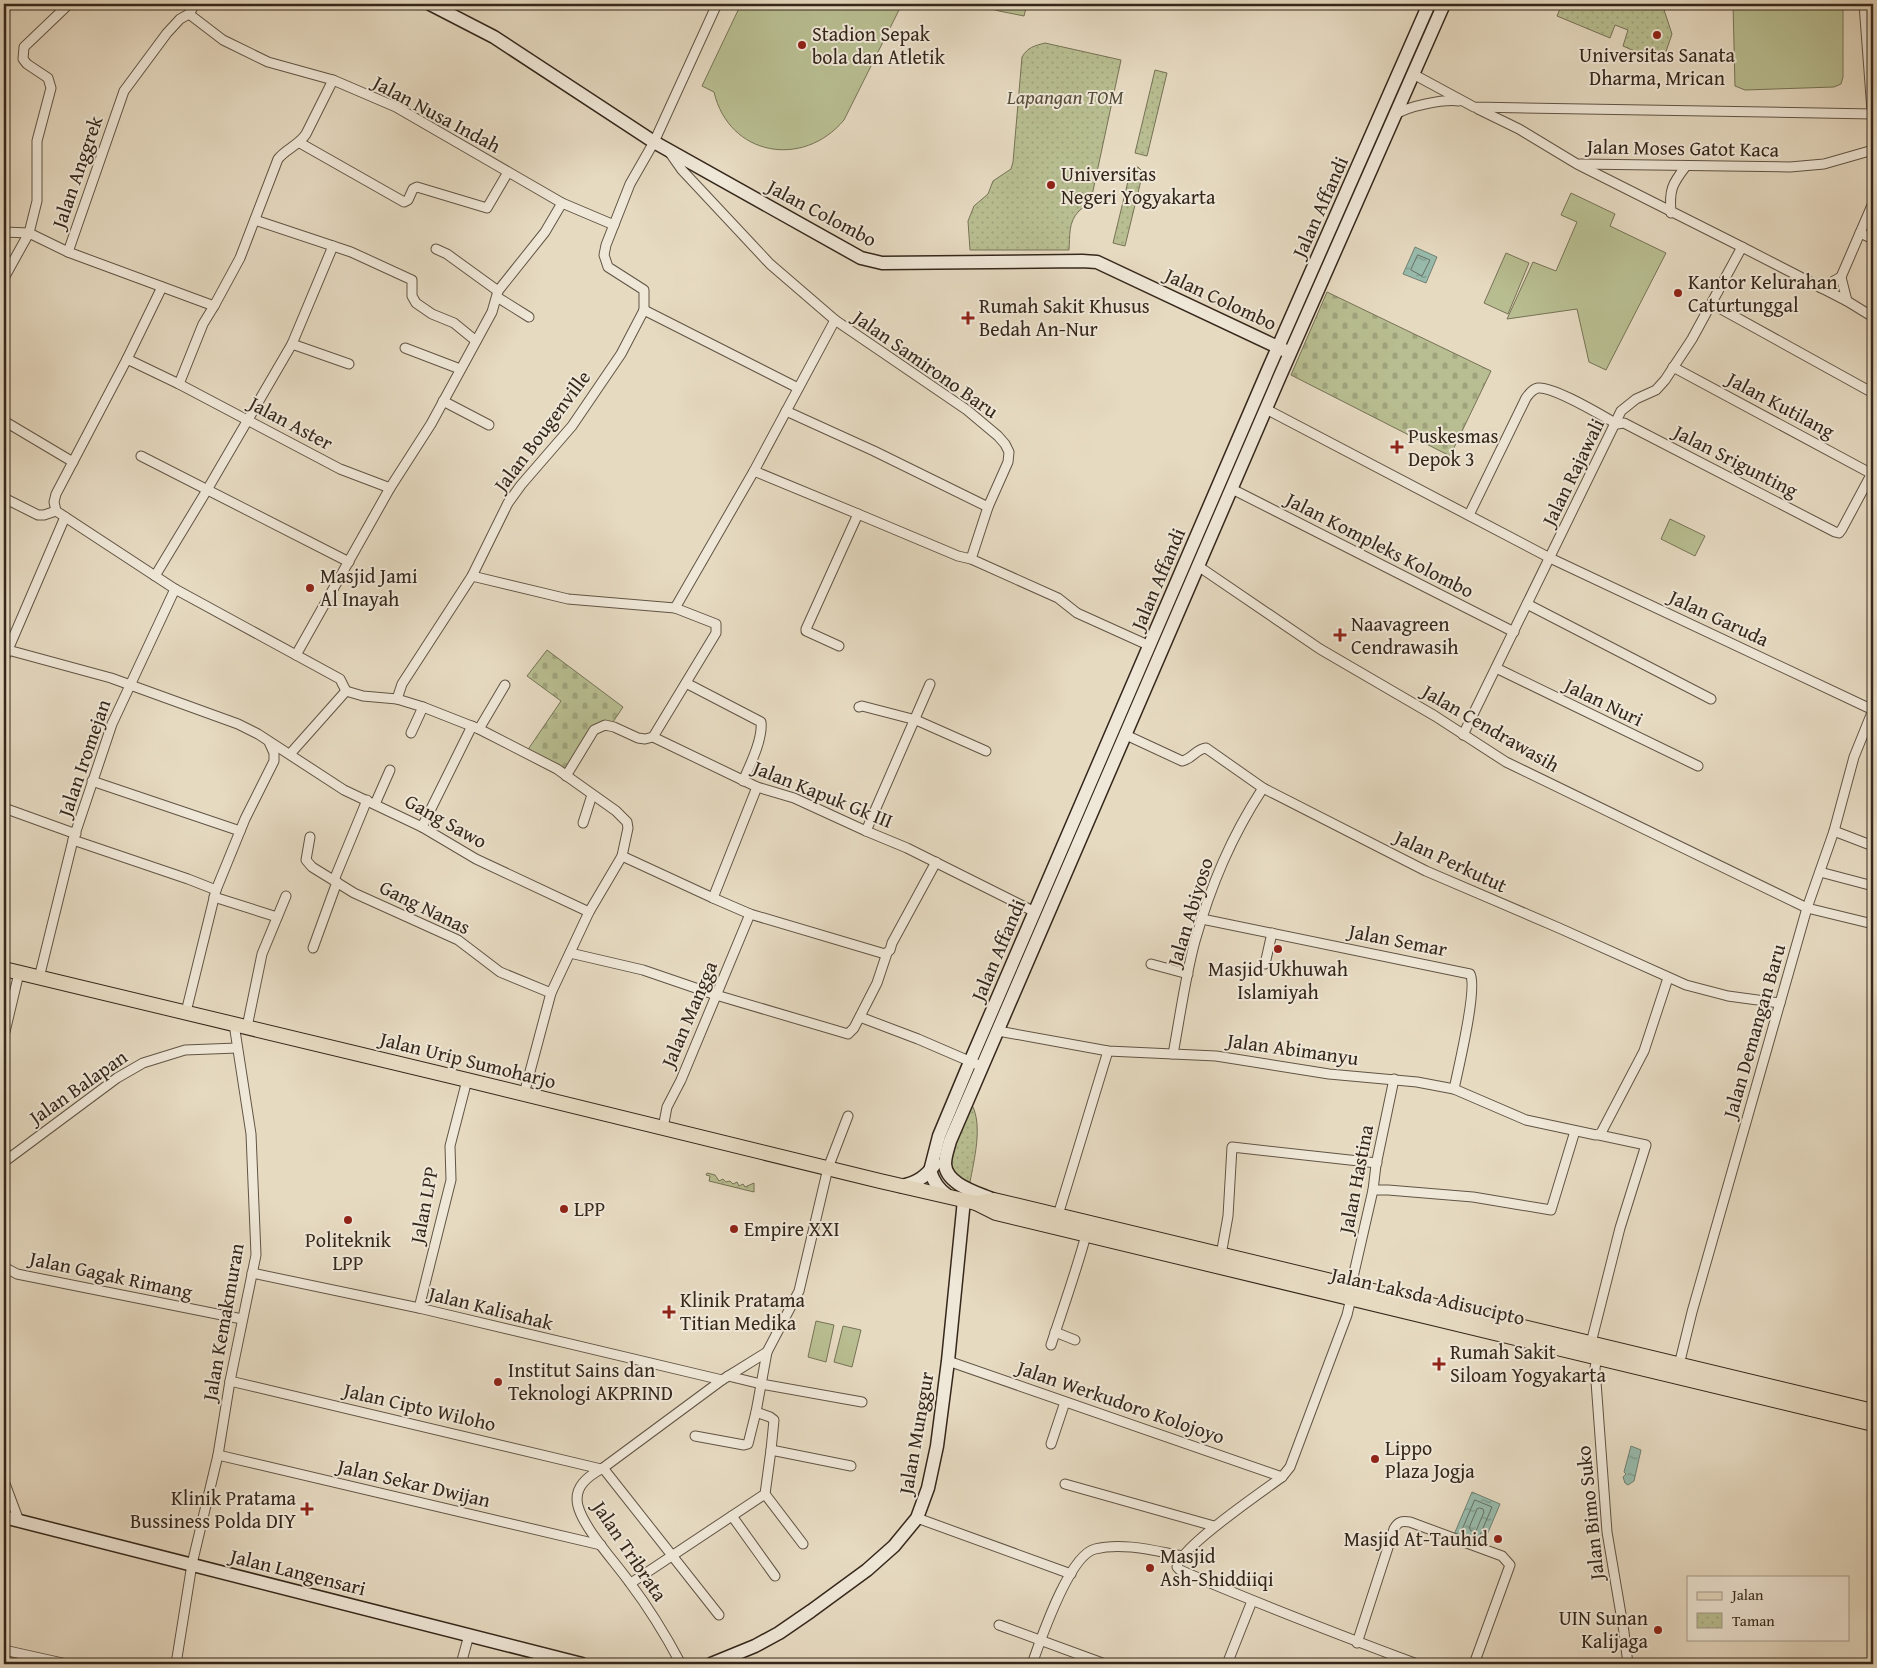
<svg xmlns="http://www.w3.org/2000/svg" width="1877" height="1668" viewBox="0 0 1877 1668" font-family="'Gentium Book Plus',serif">
  <defs>
    <pattern id="cemetery-stones" width="16" height="16" patternUnits="userSpaceOnUse" patternTransform="scale(1.25)"><rect width="16" height="16" fill="#b8be91"/><path d="M2 7V4a2 2 0 0 1 4 0v3zM10 15v-3a2 2 0 0 1 4 0v3z" fill="#9fa37c"/></pattern>
    <pattern id="park-dots" width="8" height="8" patternUnits="userSpaceOnUse" patternTransform="scale(1.25)"><rect width="8" height="8" fill="#b8be91"/><path d="M2 2h.1M6 6h.1" fill="none" stroke="#9fa37c" stroke-width="1.8" stroke-linecap="round"/></pattern>
    <pattern id="water-ripples" width="26" height="14" patternUnits="userSpaceOnUse" patternTransform="scale(1.25)"><rect width="26" height="14" fill="#98bbac"/><path d="M2 4q2-2 4 0t4 0M15 11q2-2 4 0t4 0" fill="none" stroke="#7d988b"/></pattern>
  </defs>
  <rect width="100%" height="100%" fill="#e6dac1"/>
  <filter id="stains"><feTurbulence type="fractalNoise" baseFrequency=".004" numOctaves="4"/><feColorMatrix values="0 0 0 0 .2 0 0 0 0 .09 0 0 0 0 .02 0 0 0 .5 -.17"/></filter>
  <radialGradient id="worn" r=".72"><stop offset=".6" stop-color="#630" stop-opacity="0"/><stop offset="1" stop-color="#630" stop-opacity=".3"/></radialGradient>
  <g fill="#b8be91" stroke="#767256">
    <path d="M741,4H902L844,120C803,169 729,156 714,92L702,86Z"/>
    <polygon points="975,4 1027,4 1024,16 999,11"/>
    <polygon points="1733,4 1843,4 1843,77 1841,84 1834,87 1745,90 1735,86"/>
    <polygon points="1571,193 1615,214 1610,226 1666,253 1606,370 1589,362 1577,309 1507,319 1533,262 1556,271 1577,222 1561,215"/>
    <polygon points="1506,253 1529,263 1508,314 1484,303"/>
    <polygon points="1670,519 1705,536 1695,556 1661,539"/>
    <polygon points="816,1321 834,1325 826,1362 808,1357"/>
    <polygon points="843,1326 861,1330 852,1367 834,1362"/>
  </g>
  <g fill="url(#cemetery-stones)" stroke="#767256">
    <polygon points="1327,292 1491,371 1450,456 1291,375"/>
    <polygon points="547,650 623,707 607,731 595,724 568,774 527,751 561,701 527,676"/>
  </g>
  <g fill="url(#park-dots)" stroke="#767256">
    <polygon points="1562,4 1656,4 1663,7 1672,34 1662,63 1623,46 1628,30 1615,25 1610,38 1557,16"/>
    <path d="M1045,43L1121,60L1091,200C1087,205 1083,207 1079,211C1068,222 1070,236 1069,250H970L968,221L974,206L988,194L993,181L1011,169L1013,162L1022,57C1028,47 1034,46 1045,43Z"/>
    <polygon points="1155,70 1167,73 1147,156 1135,153"/>
    <polygon points="1134,167 1138,167 1143,172 1125,246 1113,243 1131,169"/>
    <path d="M972,1105C983,1126 974,1160 970,1182L955,1177L949,1162L952,1153Z"/>
    <polygon points="707,1173 715,1175 719,1181 723,1179 726,1182 730,1181 733,1184 737,1182 739,1186 743,1184 745,1187 754,1183 754,1192 709,1181 710,1176 706,1175"/>
    <polygon points="4,1651 32,1657 30,1664 4,1664"/>
  </g>
  <g fill="url(#water-ripples)" stroke="#708072">
    <polygon points="1415,247 1437,257 1426,283 1403,274"/>
    <polygon points="1631,1446 1641,1450 1634,1481 1628,1485 1625,1483 1623,1477 1626,1474 1624,1472"/>
    <polygon points="1472,1492 1500,1504 1482,1547 1453,1537"/>
  </g>
  <g fill="none" stroke-linecap="round" stroke-linejoin="round">
    <g stroke="#667164" stroke-width="1">
      <polygon points="1418,255 1430,260 1422,276 1411,270"/>
      <polygon points="1475,1500 1492,1507 1478,1540 1462,1535 1461,1533"/>
      <polygon points="1480,1508 1483,1509 1484,1512 1476,1531 1471,1531 1469,1528 1477,1509"/>
    </g>
    <defs>
      <g id="street">
        <polyline points="195,4 189,14 180,19 167,33 124,91 68,252 214,306"/>
        <polyline points="1864,4 1873,124"/>
        <polyline points="189,14 223,40 268,62 333,80 396,107 562,203 614,225"/>
        <polyline points="1413,74 1474,107 1873,114"/>
        <polyline points="1478,109 1519,129 1577,164 1742,247 1847,301 1873,317"/>
        <path d="M1395,115C1407,106 1444,99 1459,101"/>
        <polyline points="300,143 404,202 408,200 413,189 417,187 487,208 508,172"/>
        <polyline points="670,153 682,170 770,264 835,320 967,410 998,436 1005,444 1009,452 1008,462 988,507 971,559 1058,598 1077,613 1150,646"/>
        <polyline points="1580,164 1790,167 1824,164 1873,150"/>
        <path d="M1671,213C1669,190 1672,184 1686,166"/>
        <polyline points="255,220 351,252 412,280 412,296 416,303 432,314 454,323 476,341"/>
        <polyline points="4,232 29,233 68,252"/>
        <polyline points="1860,233 1873,239"/>
        <polyline points="436,249 447,254 498,291"/>
        <polyline points="1841,277 1873,203"/>
        <polyline points="4,278 29,233 37,201 37,141 51,88 48,78 27,64 23,59 24,47 69,4"/>
        <polyline points="162,287 127,359 56,494 54,502 56,511 175,589 340,679 346,691"/>
        <polyline points="1821,288 1841,277 1847,301"/>
        <polyline points="497,297 529,317"/>
        <polyline points="1712,304 1873,393"/>
        <polyline points="644,310 798,388"/>
        <polyline points="292,344 349,364"/>
        <polyline points="405,348 460,369"/>
        <polyline points="127,359 179,384 340,469 390,488"/>
        <polyline points="1673,367 1872,474"/>
        <path d="M179,384L203,324L214,306L240,258L278,159C286,149 299,145 306,134L333,80"/>
        <polyline points="443,401 489,425"/>
        <polyline points="1266,409 1550,558 1873,710"/>
        <polyline points="786,411 874,451 988,507"/>
        <polyline points="4,421 73,462"/>
        <polyline points="141,456 349,562"/>
        <polyline points="754,471 858,514"/>
        <polyline points="1232,489 1514,632"/>
        <polyline points="4,498 38,515 44,515 56,511"/>
        <path d="M1469,515L1526,398C1529,394 1532,389 1538,388C1553,386 1601,415 1617,424L1624,423L1835,532L1839,533L1842,529L1873,471"/>
        <polyline points="1198,566 1320,649 1435,716 1506,762 1807,908 1873,924"/>
        <polyline points="155,576 207,490 292,344 333,246"/>
        <polyline points="472,576 568,599 675,608 716,624 716,633 653,737"/>
        <polyline points="1527,604 1711,699"/>
        <polyline points="675,608 754,471 835,320"/>
        <polyline points="839,646 806,631 806,629 858,514 958,556 971,559"/>
        <polyline points="8,650 111,678 238,724 258,734 344,790 422,827 476,859 589,912"/>
        <polyline points="296,655 390,488 431,424 492,312 498,291 545,232 562,203"/>
        <polyline points="4,659 65,517"/>
        <polyline points="1496,668 1698,766"/>
        <path d="M686,683L761,722C763,739 750,765 743,781"/>
        <polyline points="346,691 363,696 397,699 423,707 479,729 557,769 616,811 627,822 628,828 622,856 589,912 551,993 524,1094"/>
        <polyline points="397,699 402,684 472,576 508,503 521,485 572,426 621,354 644,310 644,290 608,267 604,255 606,245 630,184 654,142 717,4"/>
        <polyline points="859,707 862,706 916,720 986,751"/>
        <polyline points="479,729 505,685"/>
        <polyline points="411,733 423,707"/>
        <path d="M1126,735L1182,761C1192,759 1196,749 1206,748L1263,788L1426,871L1559,928L1686,985L1728,996L1780,1003"/>
        <polyline points="1463,735 1621,411 1636,399 1656,390 1665,380 1692,339 1742,247"/>
        <polyline points="290,754 346,691"/>
        <polyline points="566,776 594,730 605,725 614,727 638,738 645,739 653,737 757,787 794,798 866,831 907,848 1035,912"/>
        <polyline points="92,781 240,831"/>
        <polyline points="375,804 390,770"/>
        <polyline points="4,808 76,834"/>
        <polyline points="583,823 592,795"/>
        <polyline points="422,827 472,726"/>
        <polyline points="866,831 930,684"/>
        <polyline points="1834,831 1873,846"/>
        <polyline points="310,837 306,860 312,867 354,893 458,940 500,972 551,993"/>
        <polyline points="73,840 188,879 216,890"/>
        <polyline points="622,856 713,898 750,914 885,954 890,950 892,943 936,862"/>
        <polyline points="1820,872 1873,886"/>
        <polyline points="334,880 367,800"/>
        <polyline points="214,897 277,917"/>
        <polyline points="713,898 757,787"/>
        <path d="M1202,919L1470,974C1478,987 1458,1070 1454,1089"/>
        <polyline points="313,948 337,882"/>
        <polyline points="570,953 643,970 716,995 848,1034 854,1028 877,983 887,953"/>
        <polyline points="1151,964 1188,974"/>
        <polyline points="1265,964 1272,933"/>
        <polyline points="39,978 73,840 112,724 175,589"/>
        <polyline points="186,1012 216,890 245,819 274,761 274,753 269,742"/>
        <polyline points="860,1017 918,1039 983,1067"/>
        <polyline points="247,1027 262,954 286,896"/>
        <polyline points="998,1031 1108,1051 1216,1056 1329,1074 1417,1082 1454,1089 1526,1120 1596,1135 1601,1133 1644,1051 1668,978"/>
        <polyline points="4,1036 19,973"/>
        <path d="M1173,1054C1180,1017 1185,978 1195,941C1211,885 1231,837 1263,788"/>
        <polyline points="663,1128 667,1107 681,1080 750,914"/>
        <polyline points="4,1162 117,1078 143,1063 185,1050 237,1048"/>
        <polyline points="1373,1190 1388,1190 1473,1197 1551,1210 1575,1131"/>
        <polyline points="1058,1215 1108,1051"/>
        <polyline points="1221,1255 1228,1216 1232,1147 1377,1163"/>
        <polyline points="4,1267 17,1274 242,1319"/>
        <polyline points="252,1273 419,1308 722,1380"/>
        <polyline points="1351,1286 1373,1190 1376,1165 1394,1079"/>
        <path d="M1351,1298L1347,1315L1290,1467L1282,1477C1263,1491 1179,1548 1177,1567L1180,1570C1258,1604 1337,1634 1417,1664"/>
        <polyline points="419,1308 451,1180 450,1146 467,1080"/>
        <polyline points="1055,1332 1075,1340"/>
        <polyline points="1591,1343 1620,1228 1646,1145 1599,1135"/>
        <path d="M1051,1345C1063,1308 1076,1272 1086,1235"/>
        <polyline points="1597,1357 1595,1368 1607,1532 1624,1632 1628,1664"/>
        <polyline points="948,1361 1282,1477"/>
        <polyline points="1679,1365 1692,1312 1807,908 1834,831 1854,757 1873,710"/>
        <polyline points="728,1376 761,1384 862,1402"/>
        <polyline points="230,1381 601,1469"/>
        <polyline points="756,1412 770,1417 774,1420 771,1450 851,1466"/>
        <polyline points="695,1436 744,1445 748,1444 756,1412 767,1352"/>
        <polyline points="1051,1444 1065,1402"/>
        <polyline points="218,1455 601,1545"/>
        <polyline points="603,1468 719,1615"/>
        <polyline points="4,1481 19,1521"/>
        <polyline points="1065,1484 1214,1526"/>
        <polyline points="765,1494 803,1544"/>
        <polyline points="732,1516 775,1576"/>
        <polyline points="917,1518 1071,1574"/>
        <polyline points="631,1583 765,1494 771,1450"/>
        <polyline points="999,1625 1105,1664"/>
        <path d="M1357,1643L1394,1529C1398,1521 1402,1521 1410,1522L1502,1556L1510,1565L1474,1664"/>
        <polyline points="4,1650 67,1664"/>
        <polyline points="176,1664 192,1564 218,1455 230,1381 256,1255 251,1134 234,1024"/>
        <polyline points="461,1664 469,1635"/>
        <path d="M681,1664C666,1636 649,1608 630,1583C616,1563 584,1529 578,1506C573,1487 588,1476 603,1468L722,1380L767,1352L799,1291L828,1168L848,1116"/>
        <path d="M1032,1664C1041,1639 1069,1555 1095,1549C1123,1542 1155,1551 1183,1556"/>
        <polyline points="1227,1664 1252,1601"/>
      </g>
      <g id="secondary">
        <polyline points="430,4 494,37 654,142 861,258 882,263 1082,261 1097,262 1286,351"/>
        <polyline points="930,1171 939,1136 970,1062 1268,370 1429,4"/>
        <path d="M930,1171C934,1182 938,1189 948,1196"/>
        <path d="M901,1186C916,1183 926,1177 935,1164"/>
        <path d="M994,1200C979,1193 946,1185 945,1164C945,1156 948,1149 950,1141L1280,376L1444,4"/>
        <polyline points="4,1517 582,1664"/>
        <polyline points="711,1664 755,1646 779,1633 811,1611 867,1570 894,1546 917,1518 928,1488 937,1446 948,1361 964,1200"/>
      </g>
      <g id="primary">
        <polyline points="4,969 467,1080 880,1181 976,1203 996,1213 1873,1424"/>
        <polyline points="976,1203 994,1200 1873,1411"/>
      </g>
    </defs>
    <use href="#street" stroke="#615444" stroke-width="11"/>
    <use href="#secondary" stroke="#35271b" stroke-width="15"/>
    <use href="#primary" stroke="#35271b" stroke-width="16"/>
    <use href="#street" stroke="#efe7d7" stroke-width="9"/>
    <use href="#secondary" stroke="#efe7d7" stroke-width="12"/>
    <use href="#primary" stroke="#e6dac1" stroke-width="14"/>
  </g>
  <g fill="#8f2418" stroke="#efe7d7" stroke-width="2">
    <circle cx="1657" cy="35" r="5"/>
    <circle cx="802" cy="45" r="5"/>
    <circle cx="1051" cy="185" r="5"/>
    <circle cx="1678" cy="293" r="5"/>
    <path d="M965.5 310.5h5v5h5v5h-5v5h-5v-5h-5v-5h5z"/>
    <path d="M1394.5 439.5h5v5h5v5h-5v5h-5v-5h-5v-5h5z"/>
    <circle cx="310" cy="588" r="5"/>
    <path d="M1337.5 627.5h5v5h5v5h-5v5h-5v-5h-5v-5h5z"/>
    <circle cx="1278" cy="949" r="5"/>
    <circle cx="564" cy="1209" r="5"/>
    <circle cx="348" cy="1220" r="5"/>
    <circle cx="734" cy="1229" r="5"/>
    <path d="M666.5 1304.5h5v5h5v5h-5v5h-5v-5h-5v-5h5z"/>
    <path d="M1436.5 1356.5h5v5h5v5h-5v5h-5v-5h-5v-5h5z"/>
    <circle cx="498" cy="1382" r="5"/>
    <circle cx="1375" cy="1459" r="5"/>
    <path d="M304.5 1501.5h5v5h5v5h-5v5h-5v-5h-5v-5h5z"/>
    <circle cx="1498" cy="1539" r="5"/>
    <circle cx="1150" cy="1568" r="5"/>
    <circle cx="1658" cy="1630" r="5"/>
  </g>
  <g text-anchor="middle" stroke-width="4" stroke-linejoin="round" paint-order="stroke">
    <g font-size="20" fill="#35271b" stroke="#efe7d7" text-anchor="start">
      <text x="812" y="41">Stadion Sepak<tspan x="812" dy="23">bola dan Atletik</tspan></text>
      <text x="1657" y="62" text-anchor="middle">Universitas Sanata<tspan x="1657" dy="23">Dharma, Mrican</tspan></text>
      <text x="1061" y="181">Universitas<tspan x="1061" dy="23">Negeri Yogyakarta</tspan></text>
      <text x="1688" y="289">Kantor Kelurahan<tspan x="1688" dy="23">Caturtunggal</tspan></text>
      <text x="979" y="313">Rumah Sakit Khusus<tspan x="979" dy="23">Bedah An-Nur</tspan></text>
      <text x="1408" y="443">Puskesmas<tspan x="1408" dy="23">Depok 3</tspan></text>
      <text x="320" y="583">Masjid Jami<tspan x="320" dy="23">Al Inayah</tspan></text>
      <text x="1351" y="631">Naavagreen<tspan x="1351" dy="23">Cendrawasih</tspan></text>
      <text x="1278" y="976" text-anchor="middle">Masjid Ukhuwah<tspan x="1278" dy="23">Islamiyah</tspan></text>
      <text x="574" y="1216">LPP</text>
      <text x="744" y="1236">Empire XXI</text>
      <text x="348" y="1247" text-anchor="middle">Politeknik<tspan x="348" dy="23">LPP</tspan></text>
      <text x="680" y="1307">Klinik Pratama<tspan x="680" dy="23">Titian Medika</tspan></text>
      <text x="1450" y="1359">Rumah Sakit<tspan x="1450" dy="23">Siloam Yogyakarta</tspan></text>
      <text x="508" y="1377">Institut Sains dan<tspan x="508" dy="23">Teknologi AKPRIND</tspan></text>
      <text x="1385" y="1455">Lippo<tspan x="1385" dy="23">Plaza Jogja</tspan></text>
      <text x="296" y="1505" text-anchor="end">Klinik Pratama<tspan x="296" dy="23">Bussiness Polda DIY</tspan></text>
      <text x="1488" y="1546" text-anchor="end">Masjid At-Tauhid</text>
      <text x="1160" y="1563">Masjid<tspan x="1160" dy="23">Ash-Shiddiiqi</tspan></text>
      <text x="1648" y="1625" text-anchor="end">UIN Sunan<tspan x="1648" dy="23">Kalijaga</tspan></text>
    </g>
    <g font-size="20" font-style="italic" fill="#564d38" stroke="#efe7d7">
      <text x="1065" y="104">Lapangan TOM</text>
    </g>
    <g font-size="20" fill="#35271b" stroke="#efe7d7">
      <text transform="translate(437 114) rotate(28)" y="7">Jalan Nusa Indah</text>
      <text transform="translate(1683 148) rotate(1)" y="7">Jalan Moses Gatot Kaca</text>
      <text transform="translate(77 172) rotate(-71)" y="7">Jalan Anggrek</text>
      <text transform="translate(1320 207) rotate(-66)" y="7">Jalan Affandi</text>
      <text transform="translate(822 213) rotate(28)" y="7">Jalan Colombo</text>
      <text transform="translate(1221 299) rotate(25)" y="7">Jalan Colombo</text>
      <text transform="translate(926 364) rotate(35)" y="7">Jalan Samirono Baru</text>
      <text transform="translate(1781 405) rotate(28)" y="7">Jalan Kutilang</text>
      <text transform="translate(291 423) rotate(28)" y="7">Jalan Aster</text>
      <text transform="translate(542 431) rotate(-53)" y="7">Jalan Bougenville</text>
      <text transform="translate(1736 461) rotate(27)" y="7">Jalan Srigunting</text>
      <text transform="translate(1573 472) rotate(-64)" y="7">Jalan Rajawali</text>
      <text transform="translate(1380 545) rotate(27)" y="7">Jalan Kompleks Kolombo</text>
      <text transform="translate(1158 579) rotate(-67)" y="7">Jalan Affandi</text>
      <text transform="translate(1719 618) rotate(25)" y="7">Jalan Garuda</text>
      <text transform="translate(1604 702) rotate(26)" y="7">Jalan Nuri</text>
      <text transform="translate(1491 728) rotate(30)" y="7">Jalan Cendrawasih</text>
      <text transform="translate(84 758) rotate(-71)" y="7">Jalan Iromejan</text>
      <text transform="translate(823 794) rotate(22)" y="7">Jalan Kapuk Gk III</text>
      <text transform="translate(446 821) rotate(29)" y="7">Gang Sawo</text>
      <text transform="translate(1451 861) rotate(25)" y="7">Jalan Perkutut</text>
      <text transform="translate(425 907) rotate(26)" y="7">Gang Nanas</text>
      <text transform="translate(1190 912) rotate(-73)" y="7">Jalan Abiyoso</text>
      <text transform="translate(1398 940) rotate(11)" y="7">Jalan Semar</text>
      <text transform="translate(998 950) rotate(-67)" y="7">Jalan Affandi</text>
      <text transform="translate(689 1014) rotate(-67)" y="7">Jalan Mangga</text>
      <text transform="translate(1754 1031) rotate(-74)" y="7">Jalan Demangan Baru</text>
      <text transform="translate(1293 1049) rotate(8)" y="7">Jalan Abimanyu</text>
      <text transform="translate(468 1060) rotate(14)" y="7">Jalan Urip Sumoharjo</text>
      <text transform="translate(78 1087) rotate(-35)" y="7">Jalan Balapan</text>
      <text transform="translate(1356 1179) rotate(-79)" y="7">Jalan Hastina</text>
      <text transform="translate(424 1205) rotate(-79)" y="7">Jalan LPP</text>
      <text transform="translate(111 1275) rotate(12)" y="7">Jalan Gagak Rimang</text>
      <text transform="translate(1428 1296) rotate(13)" y="7">Jalan Laksda Adisucipto</text>
      <text transform="translate(491 1308) rotate(14)" y="7">Jalan Kalisahak</text>
      <text transform="translate(223 1322) rotate(-80)" y="7">Jalan Kemakmuran</text>
      <text transform="translate(1121 1402) rotate(19)" y="7">Jalan Werkudoro Kolojoyo</text>
      <text transform="translate(420 1407) rotate(13)" y="7">Jalan Cipto Wiloho</text>
      <text transform="translate(916 1433) rotate(-80)" y="7">Jalan Munggur</text>
      <text transform="translate(414 1483) rotate(13)" y="7">Jalan Sekar Dwijan</text>
      <text transform="translate(1590 1513) rotate(-96)" y="7">Jalan Bimo Suko</text>
      <text transform="translate(630 1551) rotate(56)" y="7">Jalan Tribrata</text>
      <text transform="translate(298 1572) rotate(14)" y="7">Jalan Langensari</text>
    </g>
  </g>
  <rect width="1877" height="1668" fill="none" stroke="#e6dac1" stroke-width="20"/>
  <rect x="5" y="5" width="1867" height="1658" fill="none" stroke="#35271b" stroke-width="2.5"/>
  <rect x="10" y="10" width="1857" height="1648" fill="none" stroke="#35271b"/>
  <rect x="1687" y="1576" width="162" height="65" fill="#efe7d7" stroke="#a59a8c"/>
  <rect x="1697" y="1592" width="25" height="8" fill="#e6dac1" stroke="#a59a8c"/>
  <text x="1732" y="1600" font-size="15" fill="#35271b">Jalan</text>
  <rect x="1697" y="1613" width="25" height="15" fill="url(#park-dots)" stroke="#a59a8c"/>
  <text x="1732" y="1626" font-size="15" fill="#35271b">Taman</text>
  <rect width="100%" height="100%" filter="url(#stains)"/>
  <rect width="100%" height="100%" fill="url(#worn)"/>
</svg>
